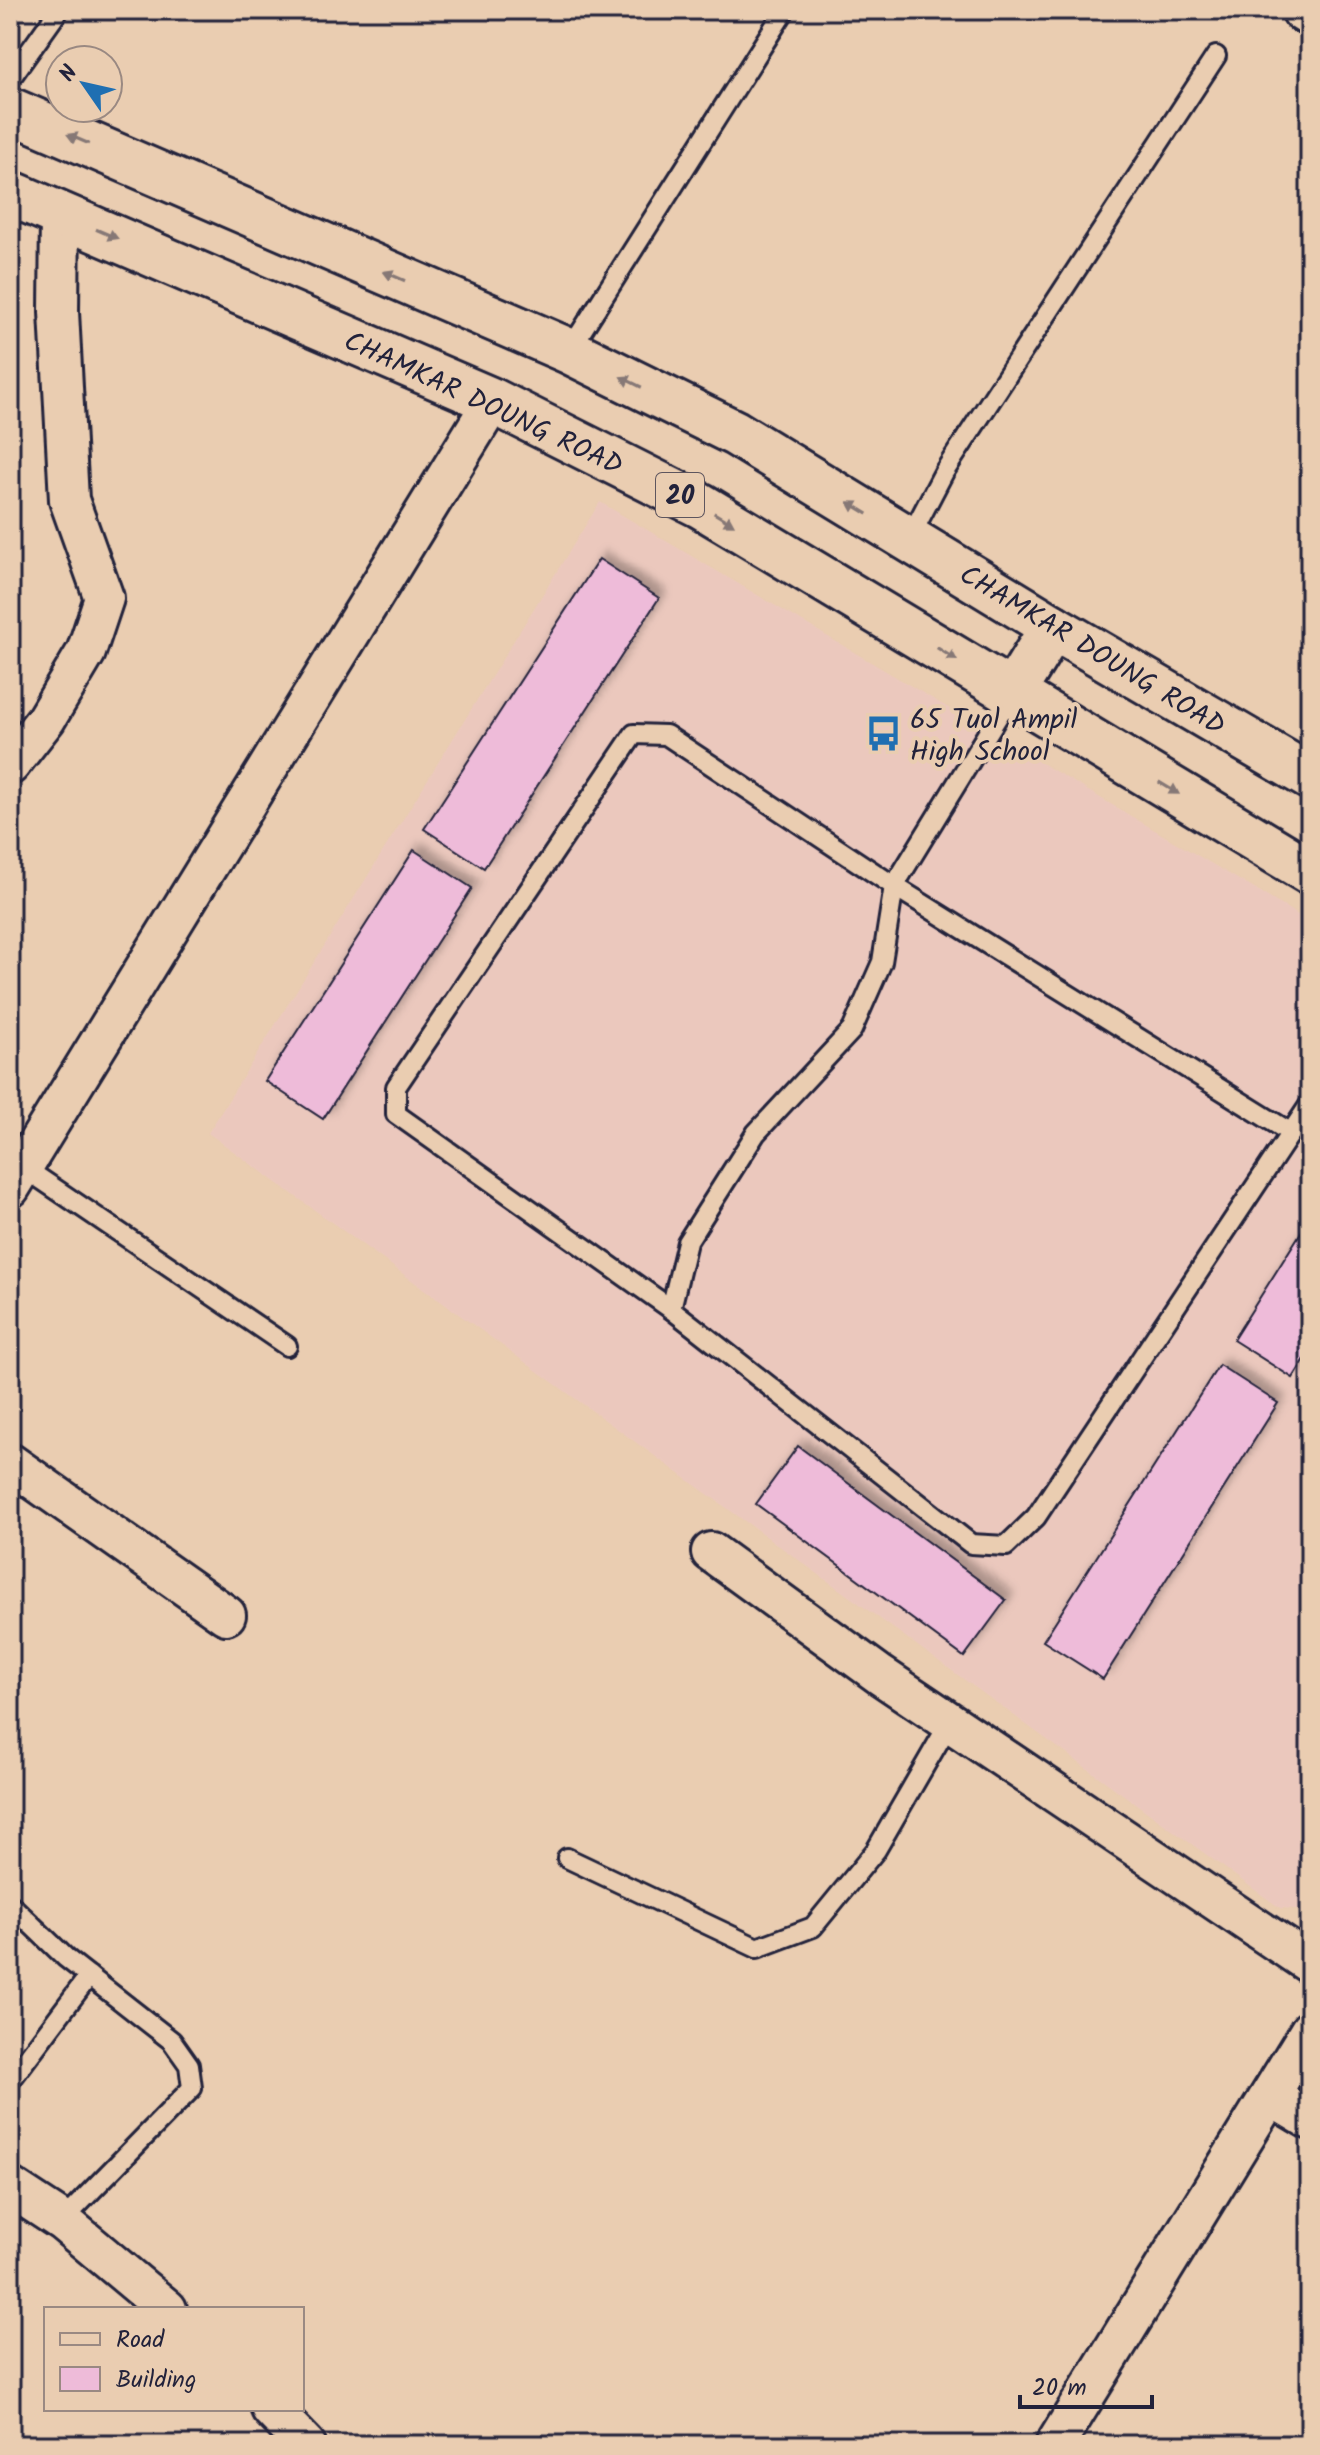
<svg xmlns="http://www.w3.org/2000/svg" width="1320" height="2455" viewBox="0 0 1320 2455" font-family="Kalam,sans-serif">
  <defs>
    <filter id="shadow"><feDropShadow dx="7" dy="-7" stdDeviation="4" flood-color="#0004"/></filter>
  </defs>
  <rect width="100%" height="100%" fill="#eacdb1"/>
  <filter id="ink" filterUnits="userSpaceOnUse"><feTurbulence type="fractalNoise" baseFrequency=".0125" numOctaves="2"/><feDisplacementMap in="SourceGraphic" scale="16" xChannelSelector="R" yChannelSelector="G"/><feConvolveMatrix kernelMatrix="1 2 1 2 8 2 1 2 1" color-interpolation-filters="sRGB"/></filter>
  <g filter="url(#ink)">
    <polygon fill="#ebc8bd" points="600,502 1310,922 1310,1910 1280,1908 208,1133"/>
    <g fill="#eebbd9" stroke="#22223b" stroke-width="2" filter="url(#shadow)">
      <polygon points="599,559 659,598 484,868 424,829"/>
      <polygon points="414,850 472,888 323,1119 265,1081"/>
      <polygon points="1310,1218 1310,1351 1293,1378 1233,1340"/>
      <polygon points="1219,1365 1278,1403 1103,1679 1043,1641"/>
      <polygon points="798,1446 1006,1600 964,1657 756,1504"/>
    </g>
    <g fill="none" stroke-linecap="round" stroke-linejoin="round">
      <defs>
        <g id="lane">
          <polyline points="10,79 59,10"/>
          <polyline points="569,351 785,10"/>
          <polyline points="909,539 944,472 1216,56"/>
          <polyline points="1011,695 894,886 882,962 852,1030 756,1133 687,1242 671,1309 971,1544 1006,1546 1036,1517 1310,1104"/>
          <polyline points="23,1167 287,1346"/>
          <polyline points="671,1309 396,1114 396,1087 634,734 666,735 894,886 1291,1133"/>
          <polyline points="567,1858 757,1948 813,1927 876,1850 950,1722"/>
          <polyline points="11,1905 66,1958 172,2041 189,2065 192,2088 62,2221"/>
          <polyline points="10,2081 89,1976"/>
        </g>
        <g id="street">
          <polyline points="1302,12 1310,17"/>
          <polyline points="10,765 46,719 86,652 104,598 69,500 59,312 60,214"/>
          <polyline points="10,1188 493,401"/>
          <polyline points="10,1463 226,1615"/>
          <polyline points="711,1552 880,1675 1310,1964"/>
          <polyline points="1270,2096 1310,2120"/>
          <polyline points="10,2187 62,2221 167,2309"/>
          <polyline points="271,2409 306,2445"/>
          <polyline points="1055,2445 1310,2030"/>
        </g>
        <g id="primary">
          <polyline points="10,110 569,351 735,433 1053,627 1310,777"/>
          <polyline points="10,193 493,401 700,505 1310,872"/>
          <polyline points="1011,695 1053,627"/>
        </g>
      </defs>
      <use href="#lane" stroke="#22223b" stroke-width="24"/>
      <use href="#street" stroke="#22223b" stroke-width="44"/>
      <use href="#primary" stroke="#22223b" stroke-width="50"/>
      <use href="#lane" stroke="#eacdb1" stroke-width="18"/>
      <use href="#street" stroke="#eacdb1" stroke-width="38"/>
      <use href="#primary" stroke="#eacdb1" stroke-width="44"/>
    </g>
    <defs><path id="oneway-solid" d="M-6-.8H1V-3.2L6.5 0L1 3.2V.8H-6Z" transform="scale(2)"/></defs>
    <g fill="#867876">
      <use href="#oneway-solid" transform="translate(78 139) rotate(-157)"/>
      <use href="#oneway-solid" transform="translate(107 234) rotate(23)"/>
      <use href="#oneway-solid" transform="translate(394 276) rotate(-157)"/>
      <use href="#oneway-solid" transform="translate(631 382) rotate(-154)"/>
      <use href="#oneway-solid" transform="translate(858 508) rotate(-149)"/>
      <use href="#oneway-solid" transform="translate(724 519) rotate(31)"/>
      <use href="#oneway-solid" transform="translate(947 654) rotate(32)"/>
      <use href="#oneway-solid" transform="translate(1169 788) rotate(31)"/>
    </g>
  </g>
  <defs>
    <symbol id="bus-bare" viewBox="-9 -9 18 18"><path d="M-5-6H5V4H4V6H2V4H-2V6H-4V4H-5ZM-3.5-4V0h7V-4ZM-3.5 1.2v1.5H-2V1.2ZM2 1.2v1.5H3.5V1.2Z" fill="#1f6fb2" stroke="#eacdb1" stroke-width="2.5" paint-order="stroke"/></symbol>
  </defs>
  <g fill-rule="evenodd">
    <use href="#bus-bare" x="858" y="708" width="51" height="51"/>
  </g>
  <g text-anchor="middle" stroke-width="8" stroke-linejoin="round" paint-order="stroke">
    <rect fill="#eacdb1" stroke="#5e555e" stroke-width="2" x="656" y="473" width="48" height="44" rx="6"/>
    <g font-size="26" font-weight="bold" fill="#22223b">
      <text x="680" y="504">20</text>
    </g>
    <g font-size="28" fill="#22223b" stroke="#eacdb1">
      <text transform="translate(484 402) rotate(25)" y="10">CHAMKAR DOUNG ROAD</text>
      <text transform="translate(1093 649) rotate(31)" y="10">CHAMKAR DOUNG ROAD</text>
    </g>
    <g font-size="28" fill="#22223b" stroke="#eacdb1" text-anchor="start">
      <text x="910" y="728">65 Tuol Ampil<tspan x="910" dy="32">High School</tspan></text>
    </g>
  </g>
  <rect width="1320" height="2455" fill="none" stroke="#eacdb1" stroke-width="40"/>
  <rect x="20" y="20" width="1280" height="2415" fill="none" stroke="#22223b" stroke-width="3" filter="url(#ink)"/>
  <rect x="44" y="2307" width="260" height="104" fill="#eacdb1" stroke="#9a8982" stroke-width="2"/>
  <rect x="60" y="2333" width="40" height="12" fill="#eacdb1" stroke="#9a8982" stroke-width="2"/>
  <text x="116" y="2347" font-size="24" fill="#22223b">Road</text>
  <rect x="60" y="2367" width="40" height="24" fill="#eebbd9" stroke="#9a8982" stroke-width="2"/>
  <text x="116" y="2387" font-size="24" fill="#22223b">Building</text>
  <g transform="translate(84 84) rotate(304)"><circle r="38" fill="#eacdb1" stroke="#9a8982" stroke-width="2"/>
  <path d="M0-6L14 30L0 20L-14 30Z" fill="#1f6fb2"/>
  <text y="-12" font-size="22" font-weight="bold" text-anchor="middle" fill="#22223b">N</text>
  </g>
  <path d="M1020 2395v12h132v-12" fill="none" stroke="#22223b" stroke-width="4"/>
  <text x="1032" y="2395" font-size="24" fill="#22223b" stroke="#eacdb1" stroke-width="6" paint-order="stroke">20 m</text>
</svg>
